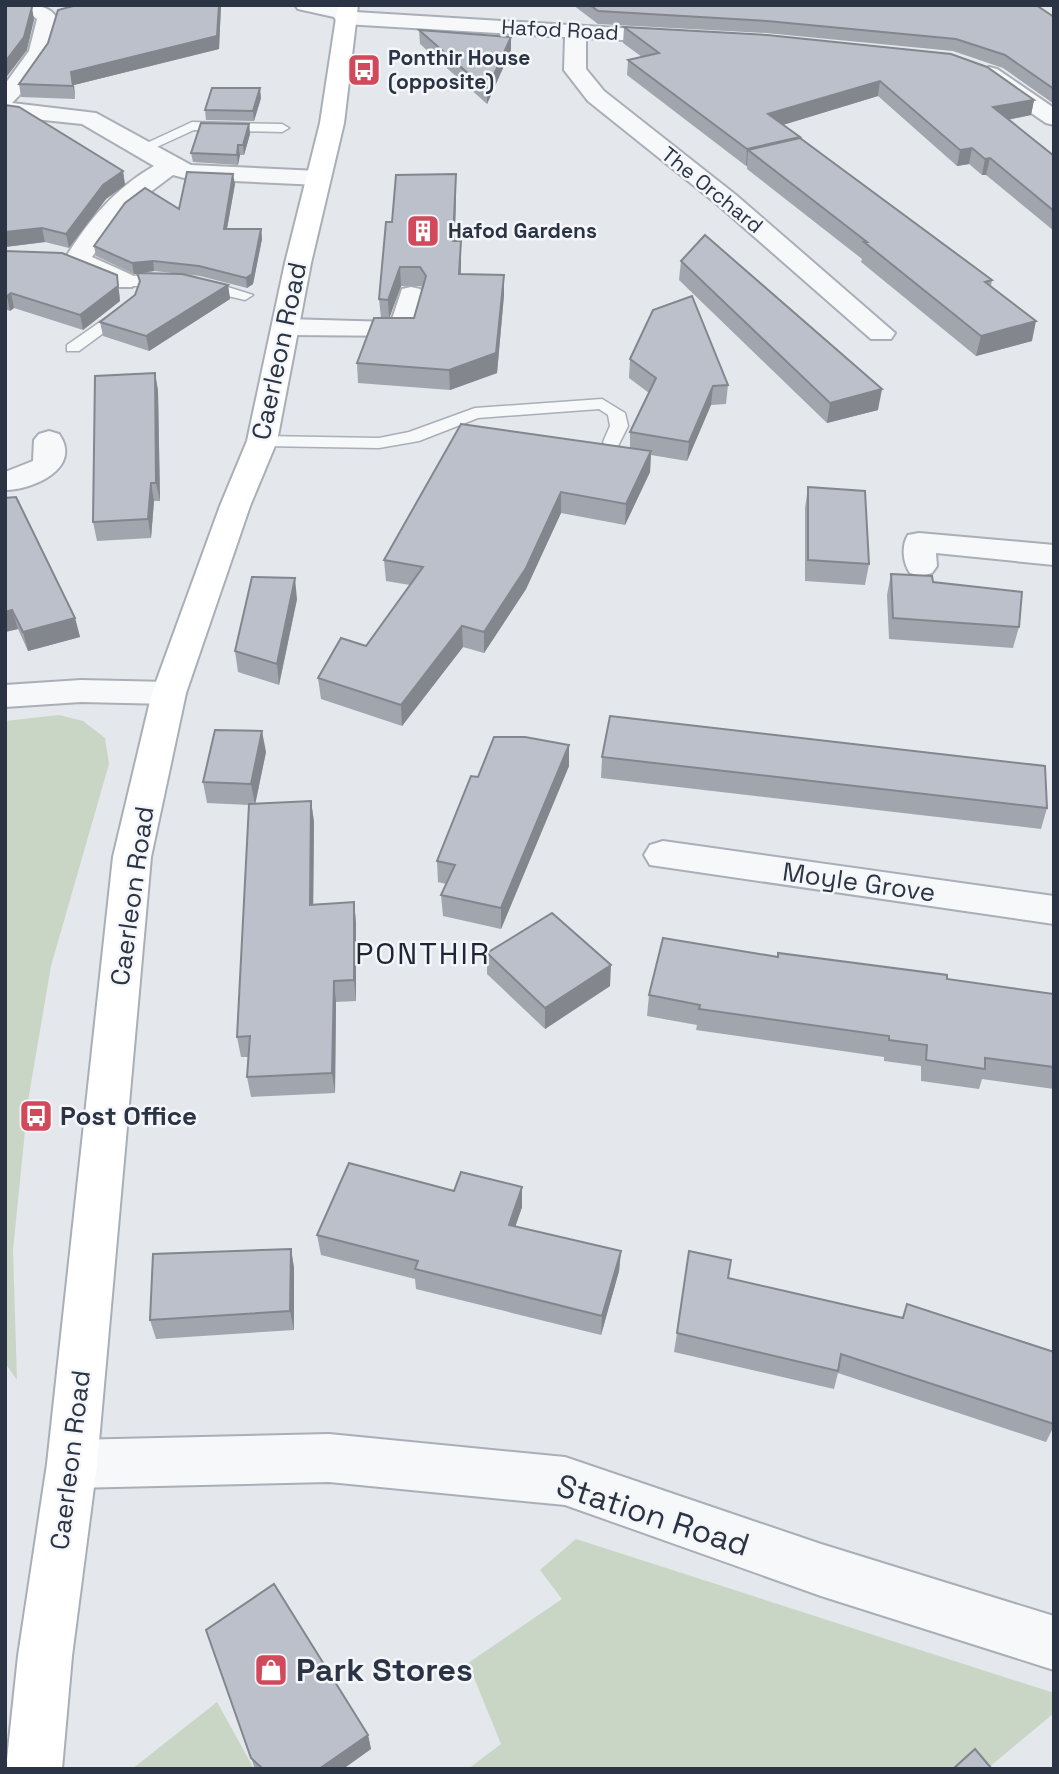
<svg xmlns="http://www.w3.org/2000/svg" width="1059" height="1774" viewBox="0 0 1059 1774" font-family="'Space Grotesk',sans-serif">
  <rect width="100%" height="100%" fill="#e4e7ec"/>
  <g fill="#c9d6c5">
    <polygon points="59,715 83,721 105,738 109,764 51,966 28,1101 13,1250 17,1380 5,1363 5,721"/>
    <polygon points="576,1539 1054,1693 1054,1713 987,1769 468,1769 501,1744 468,1663 562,1599 540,1570"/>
    <polygon points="217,1702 254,1769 132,1769"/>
  </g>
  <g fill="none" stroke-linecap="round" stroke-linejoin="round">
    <defs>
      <g id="lane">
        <polygon points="192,122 282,124 289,128 282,132 194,130 148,151 136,148"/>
        <polygon points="170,275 215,283 253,295 245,300 185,286 123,286 115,281 123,276"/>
        <polygon points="126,304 132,306 132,312 79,351 67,351 67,345"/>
        <polygon points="602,399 625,413 628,426 618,446 606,446 603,442 610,426 608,415 599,409 478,418 419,441 379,448 262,446 253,441 262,436 379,438 409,432 475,408"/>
      </g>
      <g id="street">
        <path d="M25,5C95,5 36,79 12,103L96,113L191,165L319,171L328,173L331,178L328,183L319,185L188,179L173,175L125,211L92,257L132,275L136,281L132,287H114L68,265L64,260C88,221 114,189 154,166L82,124L5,116V84L29,51L37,19L27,11Z"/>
        <polygon points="295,5 348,5 353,7 355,12 685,32 688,37 685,42 677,43 586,38 586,69 604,91 736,195 895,333 891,339 871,339 718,205 588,101 564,70 565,37 344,24 337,22 334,17 298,9"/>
        <polygon points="989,67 997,69 1054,108 1054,125 1046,123 981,79 978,74"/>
        <polygon points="411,287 420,289 424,295 413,336 287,335 277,333 273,327 277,321 287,319 391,322 402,289"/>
        <path d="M49,431L59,434C83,468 33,490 5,490V472L33,461L34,440L39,434Z"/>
        <path d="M919,533L1054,545V565L936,553L937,566L932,573L921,576L910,573C903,563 901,546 908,535Z"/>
        <polygon points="81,680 169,682 181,685 186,693 181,701 169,704 81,702 5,707 5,685"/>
        <polygon points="663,841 1054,896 1054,924 650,865 644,855 650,845"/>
        <polygon points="329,1434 565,1457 821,1544 1054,1616 1054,1670 821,1596 565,1505 329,1482 72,1488 54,1481 47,1464 54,1447 72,1440"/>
      </g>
      <polygon id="secondary" points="338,5 358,5 344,123 311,263 277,441 250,506 186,693 151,857 97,1464 72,1656 62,1769 6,1769 18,1656 47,1464 113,857 152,693 220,506 247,441 285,263 320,123"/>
    </defs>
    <use href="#lane" stroke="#a9aeb7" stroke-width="3"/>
    <use href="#street" stroke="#a9aeb7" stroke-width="4"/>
    <use href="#secondary" stroke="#a9aeb7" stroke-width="4"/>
    <use href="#lane" fill="#f7f8fa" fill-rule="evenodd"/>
    <use href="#street" fill="#f7f8fa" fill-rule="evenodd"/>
    <use href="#secondary" fill="#fff" fill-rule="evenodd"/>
  </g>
  <g fill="#a1a5ae" fill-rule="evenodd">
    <polygon points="77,5 221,5 219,49 74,85 75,99 21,97 19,84"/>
    <polygon points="573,5 1036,5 1054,17 1054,104 1003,68 953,51 766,33 598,24"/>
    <polygon points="624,27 1034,100 1031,115 1008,120 1054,156 1054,231 986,175 982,175 969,164 957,166 878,96 783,125 992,280 991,286 1032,341 976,356 861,262 862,259 747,169 747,165 746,166 627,75 628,60 642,57 623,43"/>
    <polygon points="419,30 511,37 511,50 487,104 420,44"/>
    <polygon points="261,98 254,121 206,120 205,110"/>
    <polygon points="249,124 250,134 244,155 240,155 238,165 193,162 191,153"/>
    <polygon points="123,171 125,185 106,199 69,248 45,242 5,247"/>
    <path d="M235,184L227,229H261L262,239L253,284L247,288L200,276L183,274L228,285L230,299L149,351L103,336L100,322L135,295L139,283L138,273L134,274L96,256L94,246ZM154,271L182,274L141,273Z"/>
    <path d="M456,193L455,241H461V274L504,295L497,373L450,390L358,383L357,363L381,318L379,299L392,222ZM401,286H421L422,289L414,318H389Z"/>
    <polygon points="5,251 119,290 120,301 83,330 14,308 10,311 5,309"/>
    <polygon points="681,261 878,410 827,423 679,280"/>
    <polygon points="630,359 728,385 726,404 711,405 687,461 651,455 650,472 625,525 561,513 526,589 484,653 463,647 402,726 321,699 318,678 366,646 410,585 386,581 384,560 630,448 630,432 649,393 629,378"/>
    <polygon points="155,373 158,391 160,501 154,501 151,538 97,541 93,522"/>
    <polygon points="808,487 869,564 865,585 805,581 805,508"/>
    <polygon points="5,498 75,618 80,637 28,651 18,629 5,632"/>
    <polygon points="891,574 933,582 1019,627 1013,648 889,639 887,595"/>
    <polygon points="297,599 279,685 238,672 235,651"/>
    <polygon points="569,745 569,766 501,929 443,916 441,895 446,884 438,882 437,861 478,777"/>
    <polygon points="266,752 255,804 311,801 314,822 313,904 354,902 356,923 356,1001 336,1002 335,1093 251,1097 247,1077 248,1057 241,1057 237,1037 249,805 207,803 203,782"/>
    <polygon points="602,757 1047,808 1041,829 601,778"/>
    <polygon points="487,953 610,986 545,1029 487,974"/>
    <polygon points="778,957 1054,994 1054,1089 982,1079 979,1089 921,1081 921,1066 884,1061 884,1057 696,1030 697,1025 647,1016 649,995"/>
    <polygon points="522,1187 522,1207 515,1227 621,1251 619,1271 601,1335 416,1289 415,1279 321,1255 317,1235 454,1191"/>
    <polygon points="291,1249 294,1268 294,1330 156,1339 150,1320"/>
    <polygon points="731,1260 728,1278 902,1318 907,1304 1054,1352 1054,1426 1046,1442 838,1373 834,1389 674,1352 677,1333"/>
    <polygon points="206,1630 368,1735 371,1749 343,1769 255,1769"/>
  </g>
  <g fill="#83868d">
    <polygon points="219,5 221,5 219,49 74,85 75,99 71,72"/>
    <polygon points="32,7 34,20 27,50 5,79 5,62"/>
    <polygon points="511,37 511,50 487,104 487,90"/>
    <polygon points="880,81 878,96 766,130 768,114"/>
    <polygon points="260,88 261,98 254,121 253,111"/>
    <polygon points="1034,100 1031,115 990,123 993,107"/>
    <polygon points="249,124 250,134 244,155 243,145"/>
    <polygon points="800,137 748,150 747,165 746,166 747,149"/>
    <polygon points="238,145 240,155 238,165 237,155"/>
    <polygon points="972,148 969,164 957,166 960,150"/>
    <polygon points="990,158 986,175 982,175 985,159"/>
    <polygon points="123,171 125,185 106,199 69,248 66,234 103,185"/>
    <polygon points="233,174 235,184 225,239 224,229"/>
    <polygon points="456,174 456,193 454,260 453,241"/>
    <polygon points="42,228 45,242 5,247 5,232"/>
    <polygon points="261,229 262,239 253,284 247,288 246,278"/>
    <polygon points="461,241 461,260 460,294 459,274"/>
    <polygon points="153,261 154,271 134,274 132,263"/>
    <polygon points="400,267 401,286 389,319 388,300"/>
    <polygon points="117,275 120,301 83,330 80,315"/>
    <polygon points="504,275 504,295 497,373 450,390 449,370"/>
    <polygon points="228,285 230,299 149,351 146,336"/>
    <polygon points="11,293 14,308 10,311 7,296"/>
    <polygon points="1036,321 1032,341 976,356 981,336"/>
    <polygon points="155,373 158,391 160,501 156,483"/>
    <polygon points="713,386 711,405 687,461 689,442"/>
    <polygon points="882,389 878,410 827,423 830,403"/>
    <polygon points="651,451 650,472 625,525 626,504"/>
    <polygon points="151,483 154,501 151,538 148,519"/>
    <polygon points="561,492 561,513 526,589 484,653 484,632"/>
    <polygon points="295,578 297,599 279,685 277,664"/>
    <polygon points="12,610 18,629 5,632 5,612"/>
    <polygon points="75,618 80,637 28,651 23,632"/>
    <polygon points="462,626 463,647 402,726 401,705"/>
    <polygon points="262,731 266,752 255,805 251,784"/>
    <polygon points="569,745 569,766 501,929 501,908"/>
    <polygon points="311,801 314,822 313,926 310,905"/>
    <polygon points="354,902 356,923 356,1001 354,980"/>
    <polygon points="611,965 610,986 545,1029 545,1008"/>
    <polygon points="334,981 336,1002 335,1093 332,1073"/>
    <polygon points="522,1187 522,1207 509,1245 509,1225"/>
    <polygon points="291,1249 294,1268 294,1330 290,1311"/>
    <polygon points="621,1251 619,1271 601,1335 602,1316"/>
    <polygon points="368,1735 371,1749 343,1769 319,1769"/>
  </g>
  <g fill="#bbc0ca" stroke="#83868d" stroke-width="2">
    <polygon points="5,5 29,5 32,7 24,37 5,62"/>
    <polygon points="77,5 219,5 217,36 71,72 73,86 19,84 48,43 58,10"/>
    <polygon points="590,5 1036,5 1054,17 1054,89 1005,55 956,39 767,21 598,11"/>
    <polygon points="624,27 767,35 951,54 987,67 1034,100 993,107 1054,156 1054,211 990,158 985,159 972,148 960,150 880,81 768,114 800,137 747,149 628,60 659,53"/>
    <polygon points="419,30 511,37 487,90"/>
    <polygon points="212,88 260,88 253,111 205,110"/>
    <polygon points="5,105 19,107 123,171 103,185 66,234 42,228 5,232"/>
    <polygon points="201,123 249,124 243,145 238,145 237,155 191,153"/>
    <polygon points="800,138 992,280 985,282 1036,321 981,336 864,242 867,242 748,150"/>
    <polygon points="187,172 233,174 224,229 261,229 252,274 246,278 199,266 153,261 132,263 94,246 125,203 145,188 179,209"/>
    <polygon points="456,174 453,241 461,241 459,274 504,275 496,353 449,370 357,363 374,318 414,318 426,276 420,267 400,267 388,300 379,299 386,222 392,222 396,175"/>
    <polygon points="705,235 882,389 830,403 681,261"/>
    <polygon points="5,251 62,253 117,275 118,286 80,315 11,293 7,296 5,295"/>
    <polygon points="137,273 182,274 228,285 146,336 100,322 135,295 140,281"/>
    <polygon points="692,296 728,385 713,386 689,442 630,432 656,378 630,359 653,310"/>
    <polygon points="155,373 156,483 151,483 148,519 93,522 95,376"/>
    <polygon points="461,424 651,451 626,504 561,492 526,568 484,632 462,626 401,705 318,678 341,638 366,646 423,567 384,560"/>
    <polygon points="808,487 865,491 869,564 808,560"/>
    <polygon points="16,497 75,618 23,632 12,610 5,612 5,498"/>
    <polygon points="891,574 932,576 933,582 1022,592 1019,627 893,618"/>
    <polygon points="252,577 295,578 277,664 235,651"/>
    <polygon points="610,716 1045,766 1047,808 602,757"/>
    <polygon points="215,730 262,731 251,784 203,782"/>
    <polygon points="494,737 525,737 569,745 501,908 441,895 455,865 437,861 471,776 478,777"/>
    <polygon points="311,801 310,905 354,902 354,980 334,981 332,1073 247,1077 250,1036 237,1037 249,804"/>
    <polygon points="552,913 611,965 545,1008 487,953"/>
    <polygon points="663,938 778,957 778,953 947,975 947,979 1054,994 1054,1067 985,1058 985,1069 926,1060 927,1045 889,1040 889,1036 699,1009 700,1005 649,995"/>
    <polygon points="349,1163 454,1191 461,1172 522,1187 509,1225 621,1251 602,1316 415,1269 418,1261 317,1235"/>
    <polygon points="291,1249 290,1311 150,1320 153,1254"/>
    <polygon points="689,1251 731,1260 728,1278 903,1318 907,1304 1054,1352 1054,1424 841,1354 838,1371 677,1333"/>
    <polygon points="274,1584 368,1735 319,1769 263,1769 251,1758 206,1630"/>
    <polygon points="975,1749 992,1769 953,1769"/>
  </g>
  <defs>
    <symbol id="bus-square" viewBox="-11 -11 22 22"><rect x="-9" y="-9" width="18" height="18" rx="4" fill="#d1495b" stroke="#f4f6f9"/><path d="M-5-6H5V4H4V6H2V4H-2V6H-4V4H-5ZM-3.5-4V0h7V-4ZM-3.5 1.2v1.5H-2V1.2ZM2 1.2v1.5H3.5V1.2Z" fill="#fff"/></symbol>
    <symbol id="building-square" viewBox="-11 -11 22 22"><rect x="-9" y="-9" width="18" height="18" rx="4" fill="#d1495b" stroke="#f4f6f9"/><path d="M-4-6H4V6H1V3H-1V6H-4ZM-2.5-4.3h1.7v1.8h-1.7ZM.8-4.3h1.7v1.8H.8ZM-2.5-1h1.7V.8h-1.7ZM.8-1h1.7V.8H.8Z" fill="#fff"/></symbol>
    <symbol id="shop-square" viewBox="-11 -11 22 22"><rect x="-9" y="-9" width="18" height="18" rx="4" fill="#d1495b" stroke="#f4f6f9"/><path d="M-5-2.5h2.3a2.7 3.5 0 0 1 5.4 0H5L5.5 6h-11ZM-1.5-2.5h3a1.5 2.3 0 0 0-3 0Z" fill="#fff"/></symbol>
  </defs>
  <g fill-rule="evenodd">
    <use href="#bus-square" x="345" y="51" width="38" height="38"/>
    <use href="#building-square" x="404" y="212" width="38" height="38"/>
    <use href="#bus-square" x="17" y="1097" width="38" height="38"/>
    <use href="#shop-square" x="252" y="1651" width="38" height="38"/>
  </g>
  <g text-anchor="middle" stroke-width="5" stroke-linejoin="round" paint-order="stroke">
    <g font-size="21" fill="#2b3445" stroke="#f4f6f9">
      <text transform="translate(560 30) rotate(3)" y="7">Hafod Road</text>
      <text transform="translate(712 190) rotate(39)" y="7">The Orchard</text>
    </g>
    <g font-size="21" font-weight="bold" fill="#2b3445" stroke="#f4f6f9" text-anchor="start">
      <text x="388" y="65">Ponthir House<tspan x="388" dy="24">(opposite)</tspan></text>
      <text x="448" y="238">Hafod Gardens</text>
    </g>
    <g font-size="26" fill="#2b3445" stroke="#f4f6f9">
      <text transform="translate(279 351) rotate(-78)" y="9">Caerleon Road</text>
      <text transform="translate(859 882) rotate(8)" y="9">Moyle Grove</text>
      <text transform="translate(132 896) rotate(-82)" y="9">Caerleon Road</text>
      <text transform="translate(70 1460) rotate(-83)" y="9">Caerleon Road</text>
    </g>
    <g font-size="26" font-weight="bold" fill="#2b3445" stroke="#f4f6f9" text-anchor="start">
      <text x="60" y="1125">Post Office</text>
    </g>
    <g font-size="30" letter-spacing="2" fill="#1d2536" stroke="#f4f6f9">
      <text x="423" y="964">PONTHIR</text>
    </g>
    <g font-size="32" fill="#2b3445" stroke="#f4f6f9">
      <text transform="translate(653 1515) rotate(18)" y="11">Station Road</text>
    </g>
    <g font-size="32" font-weight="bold" fill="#2b3445" stroke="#f4f6f9" text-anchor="start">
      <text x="296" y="1681">Park Stores</text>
    </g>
  </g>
  <rect width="1059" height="1774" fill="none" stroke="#2b3445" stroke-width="14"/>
</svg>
